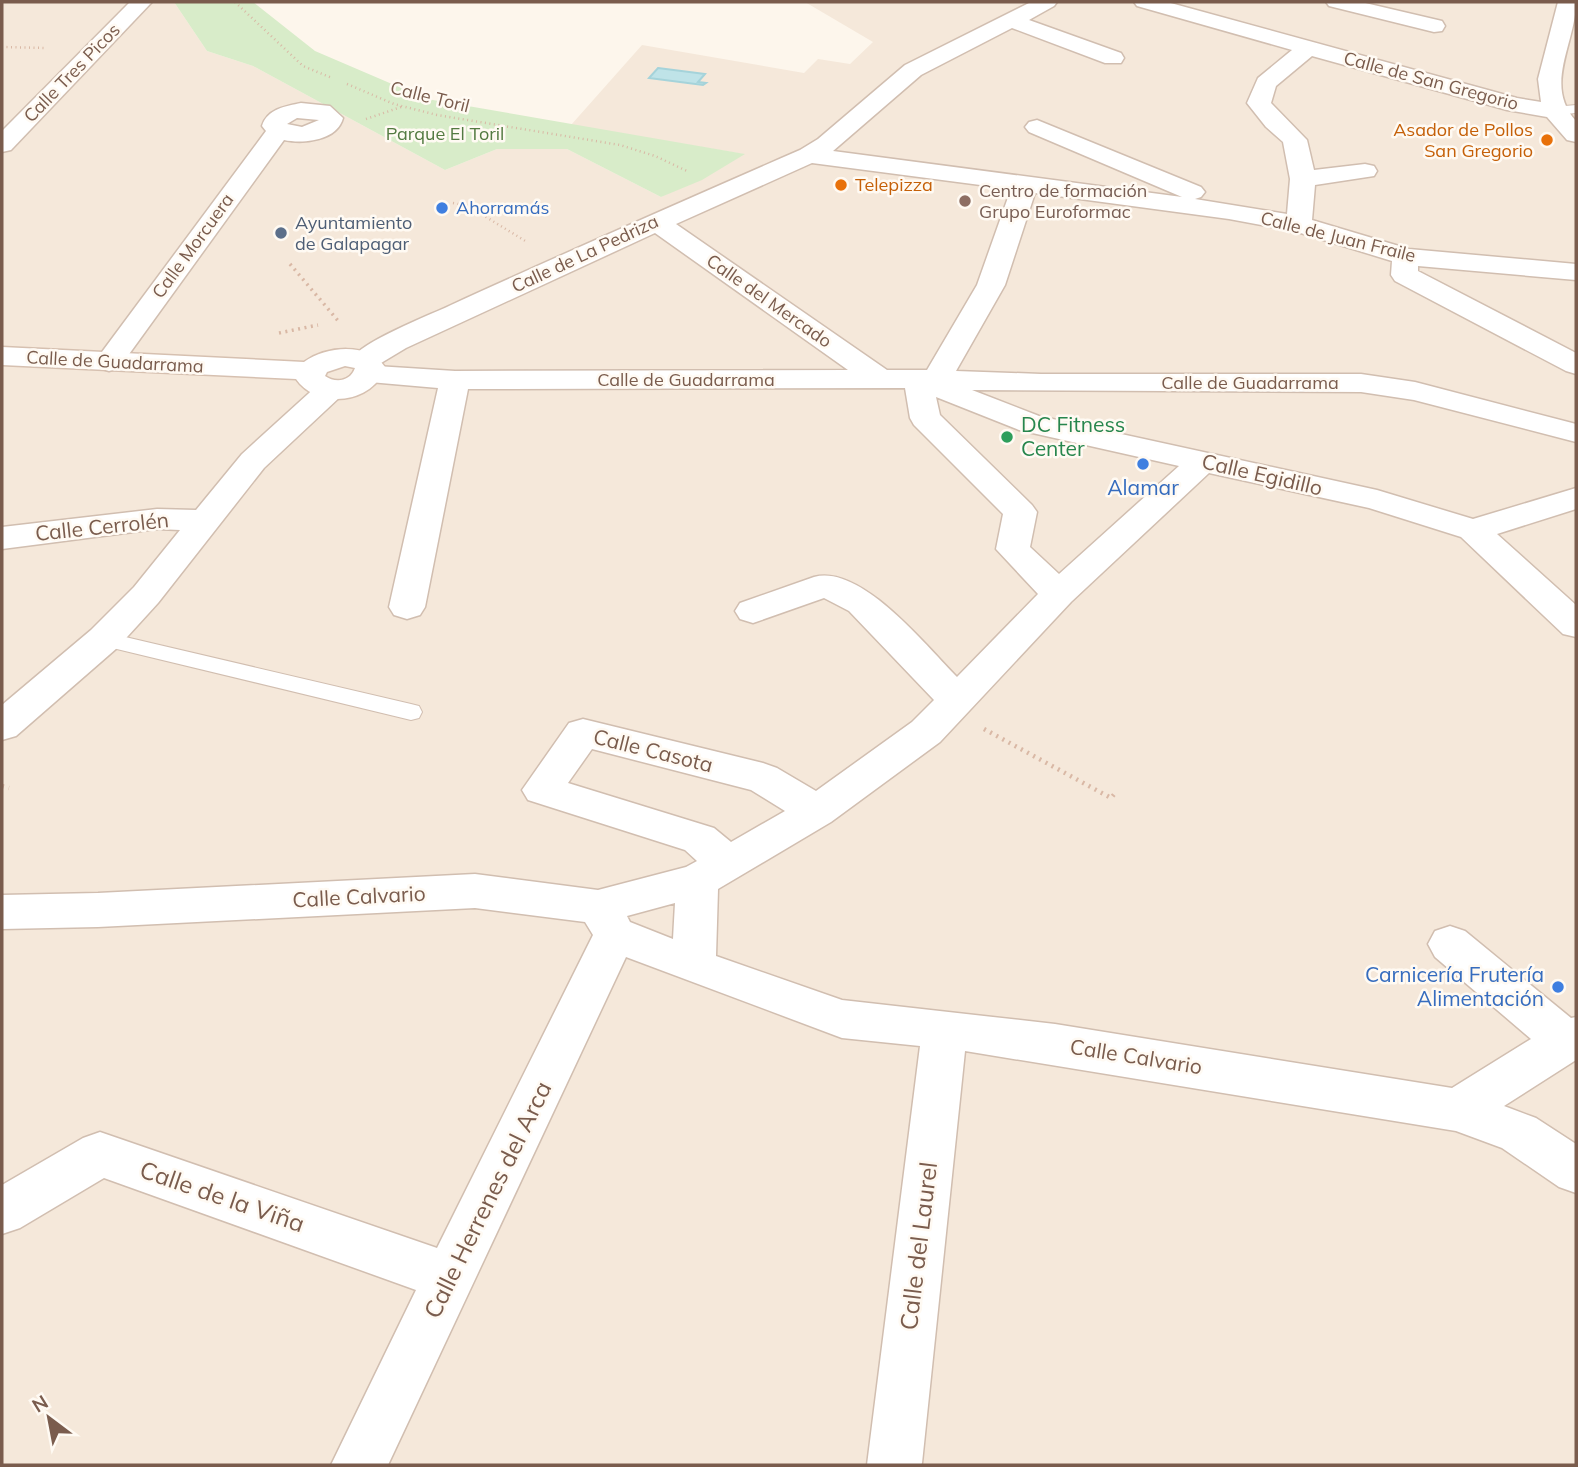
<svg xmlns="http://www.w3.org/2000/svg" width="1578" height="1467" viewBox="0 0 1578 1467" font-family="Mulish,sans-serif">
  <rect width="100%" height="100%" fill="#fdf6ec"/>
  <polygon fill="#f5e8da" points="2,2 174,2 207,51 253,66 445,170 497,149 567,149 661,197 743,154 571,125 642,45 804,73 818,59 850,64 873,42 805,2 1576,2 1576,1465 2,1465"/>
  <polygon fill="#d8ecc9" points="174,2 253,2 315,51 427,99 745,154 702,180 661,197 567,149 497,149 445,170 253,66 207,51"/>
  <polygon fill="#bfe3e8" stroke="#a5d3da" stroke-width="2" points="658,68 705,74 698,82 706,83 703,85 649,78"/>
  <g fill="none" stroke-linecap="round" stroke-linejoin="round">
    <defs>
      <g id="lane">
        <polygon points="1576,105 1576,113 1554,115 1547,111 1554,107"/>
        <polygon points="104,632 411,704 419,706 422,712 419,718 411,720 96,644 93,639 96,634"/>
      </g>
      <g id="street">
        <polygon points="130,2 152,2 11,150 2,152 2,131"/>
        <path d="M1031,2H1057L1054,6L1029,20L1121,53L1124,58L1121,63H1105L1012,28L921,75L833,151L1182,197L1029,132L1025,127L1029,122L1037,120L1201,187L1205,192L1201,197L1195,199L1287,214L1290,179L1283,142L1266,127L1247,103L1258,78L1292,50L1137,6L1134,2H1167L1517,98L1541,102L1538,79L1558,2H1576C1576,43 1543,85 1576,121V142L1567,140L1547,117L1507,110L1312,56L1276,86L1271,103L1307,140L1314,170L1365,164L1374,166L1377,171L1374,176L1315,185L1312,220L1409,249L1576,264V280L1418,266V271L1576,353V374L1566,371L1395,281L1391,275L1392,261L1294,231L1229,219L1035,193L1005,285L956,371L1041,374H1361L1415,382L1576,424V442L1414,400L1361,392L972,390L1039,416L1377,490L1473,519L1576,488V509L1497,534L1576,605V637L1563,634L1461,537L1369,508L1209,473L1071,602L940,742L831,822L718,889L716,956L842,1000L1055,1024L1452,1088L1531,1039L1435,957L1428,944L1435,931L1450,926L1465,931L1571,1018L1576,1017V1060L1504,1106L1536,1118L1576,1144V1193L1559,1187L1502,1148L1456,1131L965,1051L922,1463L921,1465H867L920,1046L842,1038L626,957L388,1465H331L416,1290L104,1178L20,1228L2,1234V1185L83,1138L100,1132L437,1248L593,935L585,922L475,908L98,927L2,929V895L98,893L475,874L598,890L686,867L697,861L685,850L528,800L522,790L569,723L583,719L763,763L777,768L816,791L912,722L934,700L849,611L824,598L753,623L740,619L735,611L740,603L814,577C861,564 926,646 957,677L1038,594L996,549L1003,514L914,425L910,418L905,388L468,389L425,607L420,615L407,619L394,615L389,607L438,388L358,381L354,375L359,369L354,367L349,361C364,340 426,317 451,305C567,252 683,201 800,150L818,139L905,65ZM812,163L1011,189L977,285L927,370H887L676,224ZM655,233L848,370L455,371L376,366L406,348ZM936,397L1019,430L1179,466L1059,574L1030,547L1037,512L1032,505L940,415ZM592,749L751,790L785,811L731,842L714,828L568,783ZM675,903L673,939L630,922L627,916Z"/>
        <polygon points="1326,2 1361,2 1442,21 1445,26 1442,31 1434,32 1329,6"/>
        <path d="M301,103L330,106L343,118C337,141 303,144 284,140L119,368L109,371L99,368L94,362L99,356L266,131L262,126C267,109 286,106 301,103ZM297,118L319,120L302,127L287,124Z"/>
        <polygon points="330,381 341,384 345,390 341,396 264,468 158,603 117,648 16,736 2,740 2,705 91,630 134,587 180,530 157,529 2,549 2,527 157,509 196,510 242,454 319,384"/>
      </g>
      <path id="secondary" d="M2,347L304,362C327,346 368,342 385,367C374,404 317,410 296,379L2,365ZM345,366L355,368C350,382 335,383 325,376L327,372Z"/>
    </defs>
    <use href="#lane" stroke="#d1beb0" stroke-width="2"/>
    <use href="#street" stroke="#d1beb0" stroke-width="3"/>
    <use href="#secondary" stroke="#d6c0b0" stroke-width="3"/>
    <g stroke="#d9b8a5" stroke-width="2.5" stroke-dasharray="1 3.5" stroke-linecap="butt">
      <polyline points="235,2 303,66 332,78"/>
      <polyline points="2,47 46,48"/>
      <polyline points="347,84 394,104 437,115 620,145 655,156 689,172"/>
      <polyline points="366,119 401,107"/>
      <polyline points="453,203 468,206 527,242"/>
    </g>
    <g stroke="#d9b8a5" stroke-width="3.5" stroke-dasharray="2 4.5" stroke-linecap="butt">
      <polyline points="290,264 340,323"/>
      <polyline points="279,333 318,325"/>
    </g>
    <g stroke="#d9b8a5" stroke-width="4.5" stroke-dasharray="2 5" stroke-linecap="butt">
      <polyline points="984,729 1111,798 1116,792"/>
      <polyline points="2,786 9,788"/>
    </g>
    <use href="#lane" fill="#fff" fill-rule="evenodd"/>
    <use href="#street" fill="#fff" fill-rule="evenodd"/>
    <use href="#secondary" fill="#fff" fill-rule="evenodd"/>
  </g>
  <g fill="#e8710a" stroke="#fffaf3" stroke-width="2.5">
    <circle cx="1547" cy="140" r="7"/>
    <circle cx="841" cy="185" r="7"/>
  </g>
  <circle fill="#8d6e63" stroke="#fffaf3" stroke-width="2.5" cx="965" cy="201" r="7"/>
  <g fill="#3f7fe0" stroke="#fffaf3" stroke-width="2.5">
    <circle cx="442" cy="208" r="7"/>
    <circle cx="1143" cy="464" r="7"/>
    <circle cx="1558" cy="987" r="7"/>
  </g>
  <circle fill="#5c6f8a" stroke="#fffaf3" stroke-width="2.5" cx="281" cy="233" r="7"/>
  <circle fill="#2e9e5b" stroke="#fffaf3" stroke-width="2.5" cx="1007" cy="437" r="7"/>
  <g text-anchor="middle" stroke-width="5" stroke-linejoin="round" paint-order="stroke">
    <g font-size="18" fill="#7a5c4d" stroke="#fffaf3">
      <text transform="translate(72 73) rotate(-46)" y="6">Calle Tres Picos</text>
      <text transform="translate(1431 81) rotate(15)" y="6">Calle de San Gregorio</text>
      <text transform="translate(430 97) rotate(14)" y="6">Calle Toril</text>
      <text transform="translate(1338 237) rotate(14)" y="6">Calle de Juan Fraile</text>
      <text transform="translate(193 246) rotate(-54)" y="6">Calle Morcuera</text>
      <text transform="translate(585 254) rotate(-25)" y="6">Calle de La Pedriza</text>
      <text transform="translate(769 301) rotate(35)" y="6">Calle del Mercado</text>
      <text transform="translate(115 362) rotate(3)" y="6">Calle de Guadarrama</text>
      <text x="686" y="386">Calle de Guadarrama</text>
      <text x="1250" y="389">Calle de Guadarrama</text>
    </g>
    <g font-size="18" fill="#c56008" stroke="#fffaf3" text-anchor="end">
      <text x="1533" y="136">Asador de Pollos<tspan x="1533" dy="21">San Gregorio</tspan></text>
      <text x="855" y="191" text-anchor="start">Telepizza</text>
    </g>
    <g font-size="18" fill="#537a41" stroke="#fffaf3">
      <text x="445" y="140">Parque El Toril</text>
    </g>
    <g font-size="18" fill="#785e54" stroke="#fffaf3" text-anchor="start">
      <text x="979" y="197">Centro de formación<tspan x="979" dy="21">Grupo Euroformac</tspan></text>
    </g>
    <g font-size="18" fill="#366cbe" stroke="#fffaf3" text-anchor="start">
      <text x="456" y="214">Ahorramás</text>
    </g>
    <g font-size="18" fill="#4e5e75" stroke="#fffaf3" text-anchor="start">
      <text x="295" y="229">Ayuntamiento<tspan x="295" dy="21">de Galapagar</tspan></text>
    </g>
    <g font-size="21" fill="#27864d" stroke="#fffaf3" text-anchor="start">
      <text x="1021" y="432">DC Fitness<tspan x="1021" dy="24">Center</tspan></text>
    </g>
    <g font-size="21" fill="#7a5c4d" stroke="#fffaf3">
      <text transform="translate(1262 475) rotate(13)" y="7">Calle Egidillo</text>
      <text transform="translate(102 527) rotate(-6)" y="7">Calle Cerrolén</text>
      <text transform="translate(653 751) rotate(14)" y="7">Calle Casota</text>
      <text transform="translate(359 897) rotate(-3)" y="7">Calle Calvario</text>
      <text transform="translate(1136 1057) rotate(9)" y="7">Calle Calvario</text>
    </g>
    <g font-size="21" fill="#366cbe" stroke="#fffaf3">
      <text x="1143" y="495">Alamar</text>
      <text x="1544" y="982" text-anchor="end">Carnicería Frutería<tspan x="1544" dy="24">Alimentación</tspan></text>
    </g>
    <g font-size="24" fill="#7a5c4d" stroke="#fffaf3">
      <text transform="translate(222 1197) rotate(19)" y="8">Calle de la Viña</text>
      <text transform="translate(488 1200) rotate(-64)" y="8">Calle Herrenes del Arca</text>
      <text transform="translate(919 1246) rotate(-83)" y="8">Calle del Laurel</text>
    </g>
  </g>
  <rect width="1578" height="1467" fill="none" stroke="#7a5c4d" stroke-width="7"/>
  <g transform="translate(49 1418) rotate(328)" stroke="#fffaf3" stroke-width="5" paint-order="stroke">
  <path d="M0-5L12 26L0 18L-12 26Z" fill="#7a5c4d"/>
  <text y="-10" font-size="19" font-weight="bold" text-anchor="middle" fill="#7a5c4d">N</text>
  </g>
</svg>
